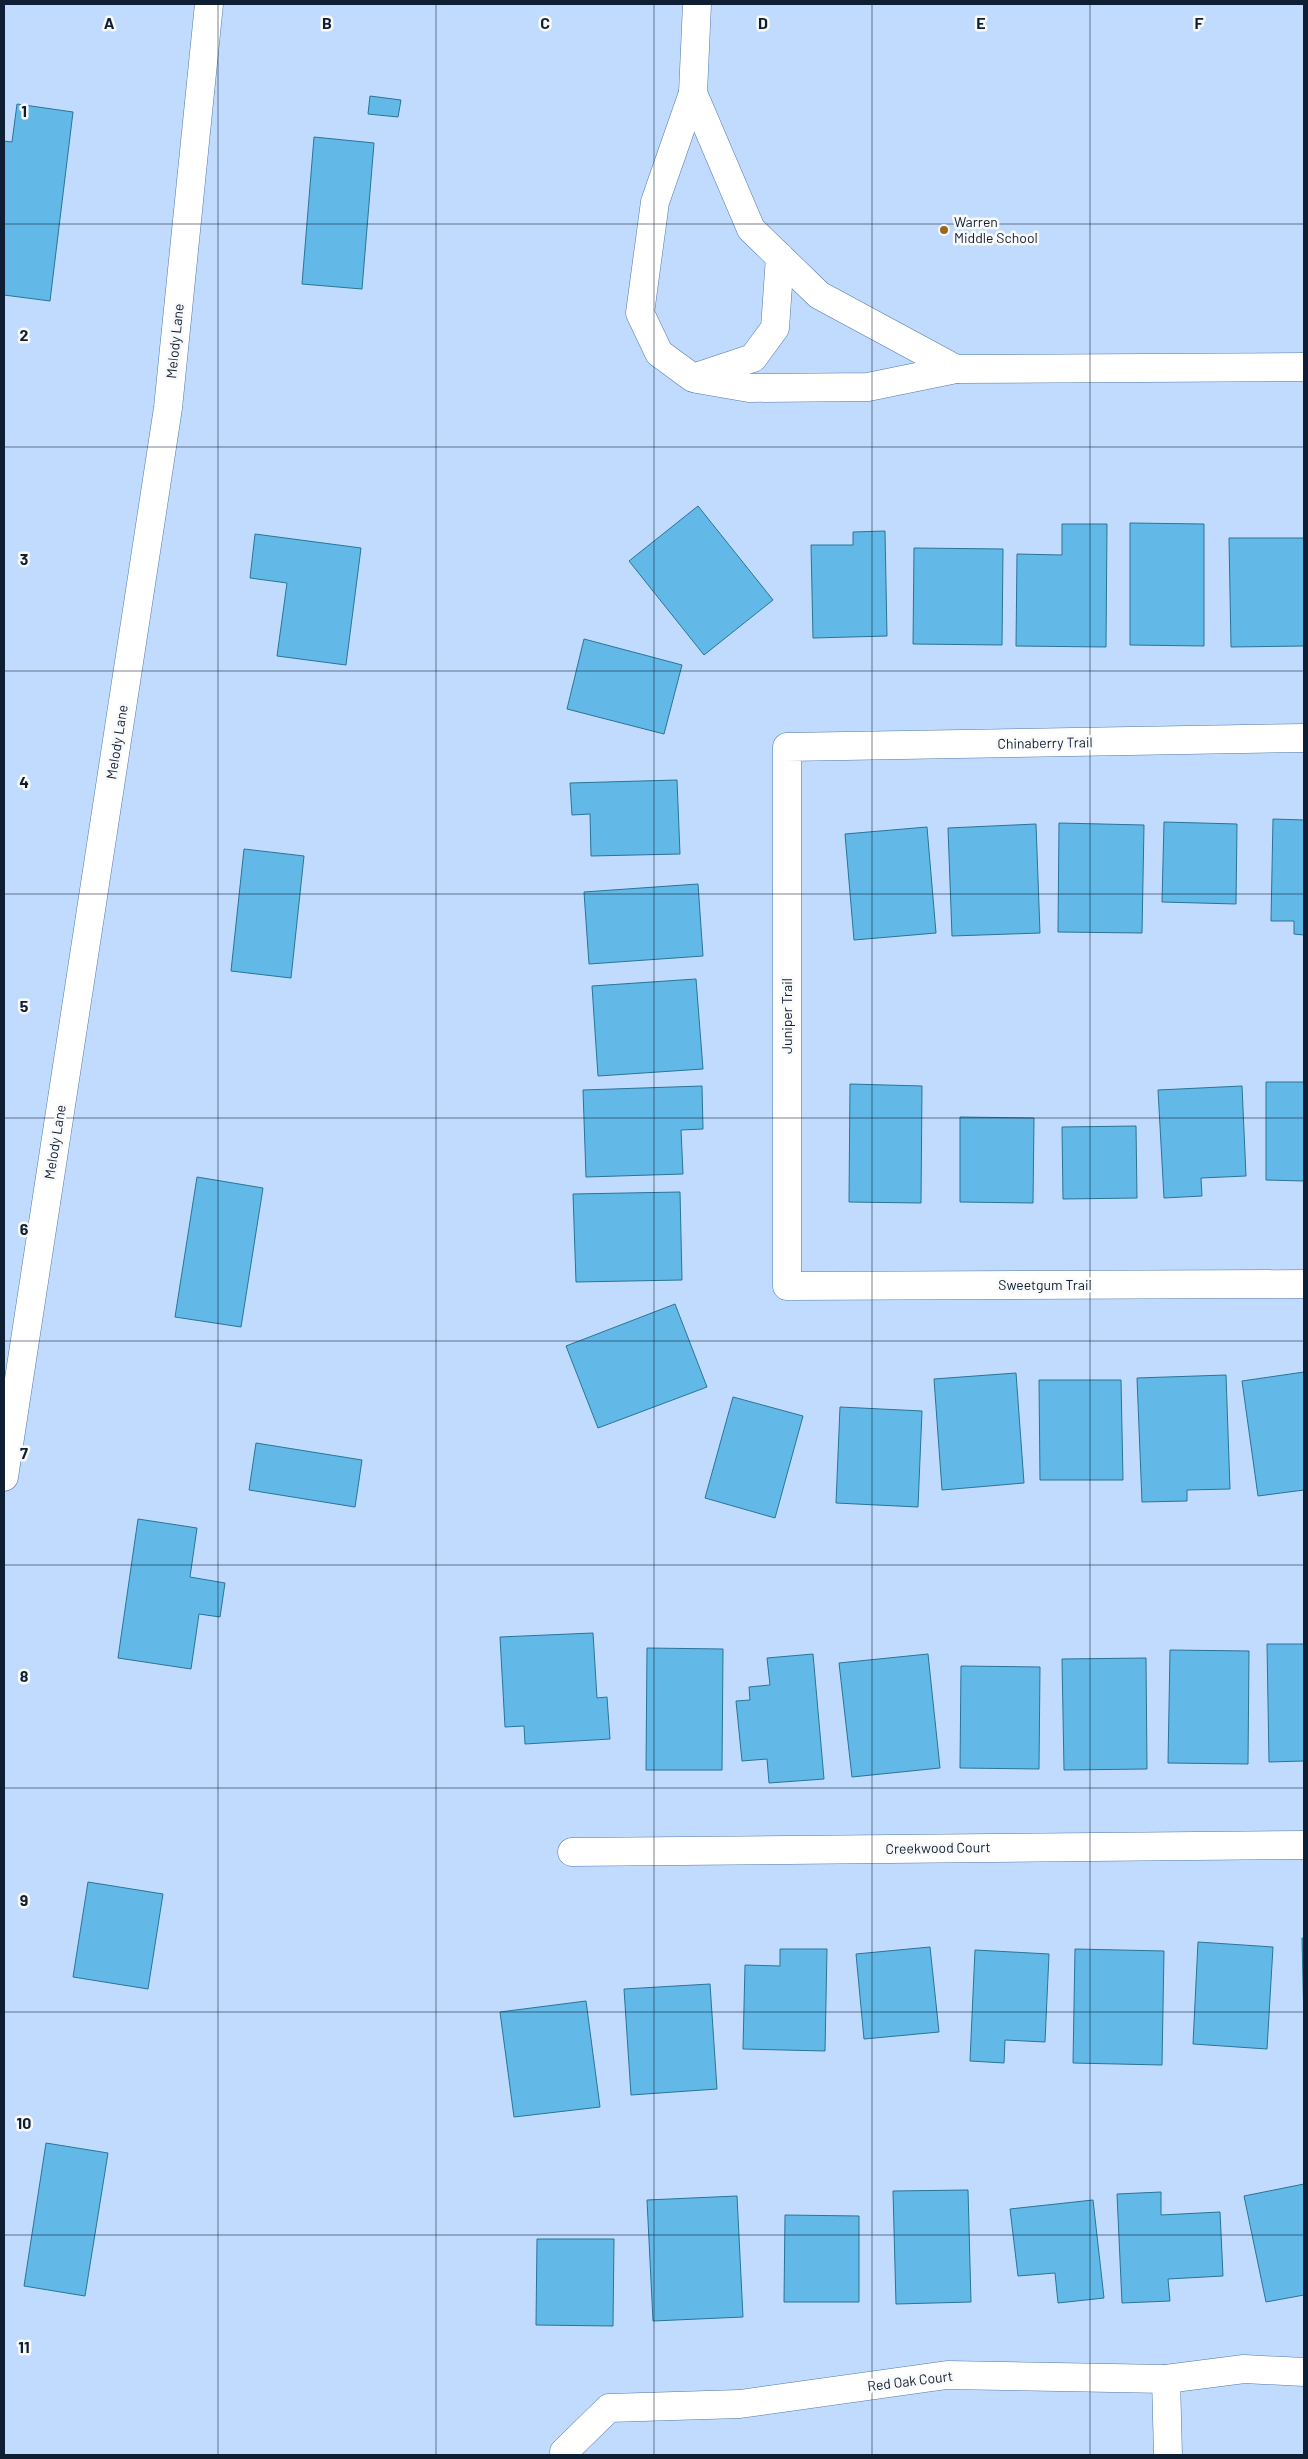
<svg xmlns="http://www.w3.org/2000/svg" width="1308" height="2459" viewBox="0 0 1308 2459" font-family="Barlow,sans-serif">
  <rect width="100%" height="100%" fill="#c0dbfd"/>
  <g fill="#62b9e7" stroke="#2a7498">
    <polygon points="370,96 401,100 398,117 368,114"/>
    <polygon points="17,104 73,112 50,301 4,295 4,141 12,142"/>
    <polygon points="314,137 374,143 362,289 302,284"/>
    <polygon points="698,506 773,600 704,655 629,561"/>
    <polygon points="1130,523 1204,524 1204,646 1130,645"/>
    <polygon points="1062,524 1107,524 1106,647 1016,646 1017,554 1062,555"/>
    <polygon points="885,531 887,636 813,638 811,545 853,545 853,532"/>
    <polygon points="255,534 361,548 346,665 277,656 287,583 250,578"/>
    <polygon points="1229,538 1304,538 1304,646 1231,647"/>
    <polygon points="914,548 1003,549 1002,645 913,644"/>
    <polygon points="584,639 682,665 664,734 567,709"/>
    <polygon points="677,780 680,854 591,856 590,814 572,815 570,783"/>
    <polygon points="1273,819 1304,820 1304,935 1294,934 1294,921 1271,921"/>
    <polygon points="1164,822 1237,824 1236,904 1162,902"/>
    <polygon points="1059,823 1144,825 1142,933 1058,932"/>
    <polygon points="1036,824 1040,933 952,936 948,828"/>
    <polygon points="927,827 936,933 854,940 845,834"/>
    <polygon points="244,849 304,856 291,978 231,971"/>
    <polygon points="698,884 703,956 589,964 584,892"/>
    <polygon points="696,979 703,1069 598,1076 592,986"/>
    <polygon points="1266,1082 1304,1082 1304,1181 1266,1180"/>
    <polygon points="850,1084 922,1086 921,1203 849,1202"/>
    <polygon points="702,1086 703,1129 681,1130 683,1174 586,1177 583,1090"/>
    <polygon points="1242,1086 1246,1176 1201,1178 1202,1196 1164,1198 1158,1090"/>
    <polygon points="960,1117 1034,1118 1033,1203 960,1202"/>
    <polygon points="1136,1126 1137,1198 1063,1199 1062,1127"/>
    <polygon points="197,1177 263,1188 241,1327 175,1317"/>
    <polygon points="680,1192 682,1280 576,1282 573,1194"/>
    <polygon points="675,1304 707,1387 598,1428 566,1346"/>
    <polygon points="1304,1372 1304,1490 1258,1496 1242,1381"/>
    <polygon points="1016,1373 1024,1483 942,1490 934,1379"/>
    <polygon points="1226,1375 1230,1489 1187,1490 1187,1501 1142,1502 1137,1378"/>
    <polygon points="1039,1380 1121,1380 1123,1480 1040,1480"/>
    <polygon points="733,1397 803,1416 775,1518 705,1498"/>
    <polygon points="840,1407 922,1411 918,1507 836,1503"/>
    <polygon points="256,1443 362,1460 355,1507 249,1490"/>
    <polygon points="138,1519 197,1528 190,1577 225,1583 220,1617 199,1614 191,1669 118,1658"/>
    <polygon points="593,1633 597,1698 607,1697 610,1739 525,1744 524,1726 505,1727 500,1637"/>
    <polygon points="1267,1644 1304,1644 1304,1761 1269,1762"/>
    <polygon points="647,1648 723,1649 722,1770 646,1770"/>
    <polygon points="1170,1650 1249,1651 1248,1764 1168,1763"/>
    <polygon points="813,1654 824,1779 769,1783 767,1759 742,1761 736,1701 750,1700 749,1687 770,1685 767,1658"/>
    <polygon points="928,1654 940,1768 852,1777 839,1663"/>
    <polygon points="1146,1658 1147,1769 1064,1770 1062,1659"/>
    <polygon points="961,1666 1040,1667 1039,1769 960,1768"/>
    <polygon points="88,1882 163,1894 148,1989 73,1977"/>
    <polygon points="1302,1938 1304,1938 1304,2023"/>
    <polygon points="1198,1942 1273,1947 1267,2049 1193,2044"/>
    <polygon points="930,1947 939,2032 864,2039 856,1954"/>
    <polygon points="780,1949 827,1949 825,2051 743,2049 745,1965 780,1966"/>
    <polygon points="1075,1949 1164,1951 1162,2065 1073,2063"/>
    <polygon points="975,1950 1049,1954 1045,2042 1005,2040 1004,2063 970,2061"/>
    <polygon points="710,1984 717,2089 631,2095 624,1989"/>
    <polygon points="586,2001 600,2107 514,2117 500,2012"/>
    <polygon points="46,2143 108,2153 85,2296 24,2286"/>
    <polygon points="1304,2184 1304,2295 1266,2302 1244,2196"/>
    <polygon points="968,2190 971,2302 896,2304 893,2191"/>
    <polygon points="1161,2192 1161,2215 1220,2212 1223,2276 1168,2279 1170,2301 1122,2303 1117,2194"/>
    <polygon points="737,2196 743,2317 653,2321 647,2200"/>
    <polygon points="1093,2200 1104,2298 1058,2303 1055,2273 1018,2276 1010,2209"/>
    <polygon points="785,2215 859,2216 859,2302 784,2302"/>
    <polygon points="537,2239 614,2239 613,2326 536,2325"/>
  </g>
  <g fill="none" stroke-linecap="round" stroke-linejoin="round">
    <defs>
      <g id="minor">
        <polyline points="697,4 693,93 751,229 819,295 956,369 1304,367"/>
        <polyline points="693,93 655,202 640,313 659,353 693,378 753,358 775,328 780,257"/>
        <polyline points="697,379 749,388 868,387 956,369"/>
        <polyline points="1304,738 787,747 787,1286 1304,1284"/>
        <polyline points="4,1477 168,408 209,4"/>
        <polyline points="572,1852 1304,1845"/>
        <polyline points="1166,2379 1168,2455"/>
        <polyline points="564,2452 609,2408 740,2404 947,2375 1166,2379 1244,2369 1304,2372"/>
      </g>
    </defs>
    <use href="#minor" stroke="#507aac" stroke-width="29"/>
    <use href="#minor" stroke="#fff" stroke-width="28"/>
  </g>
  <path fill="none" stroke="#0e1f34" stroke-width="1" stroke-opacity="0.55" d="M218,4V2455M436,4V2455M654,4V2455M872,4V2455M1090,4V2455M4,224H1304M4,447H1304M4,671H1304M4,894H1304M4,1118H1304M4,1341H1304M4,1565H1304M4,1788H1304M4,2012H1304M4,2235H1304"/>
  <circle fill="#99691b" stroke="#f9f9f9" stroke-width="2" cx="944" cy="230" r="5"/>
  <g text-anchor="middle" stroke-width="5" stroke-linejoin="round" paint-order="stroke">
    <g font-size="14" fill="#0e1f34" stroke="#f9f9f9" text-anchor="start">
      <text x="954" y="227">Warren<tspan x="954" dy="16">Middle School</tspan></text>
    </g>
    <g font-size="14" fill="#0e1f34" stroke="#f9f9f9">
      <text transform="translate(175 341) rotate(-84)" y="5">Melody Lane</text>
      <text transform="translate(117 742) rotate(-81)" y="5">Melody Lane</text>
      <text transform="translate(1045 743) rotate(-1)" y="5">Chinaberry Trail</text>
      <text transform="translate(787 1016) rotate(-90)" y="5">Juniper Trail</text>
      <text transform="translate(55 1142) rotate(-81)" y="5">Melody Lane</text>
      <text x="1045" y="1290">Sweetgum Trail</text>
      <text transform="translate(938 1848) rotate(-1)" y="5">Creekwood Court</text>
      <text transform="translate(910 2381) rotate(-7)" y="5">Red Oak Court</text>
    </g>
  </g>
  <g font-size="16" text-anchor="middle" font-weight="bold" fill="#0e1f34" stroke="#f9f9f9" stroke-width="5" stroke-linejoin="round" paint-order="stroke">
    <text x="109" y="29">A</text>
    <text x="327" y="29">B</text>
    <text x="545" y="29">C</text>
    <text x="763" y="29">D</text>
    <text x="981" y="29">E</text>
    <text x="1199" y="29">F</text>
    <text x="24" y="117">1</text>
    <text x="24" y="341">2</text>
    <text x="24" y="565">3</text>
    <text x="24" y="788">4</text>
    <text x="24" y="1012">5</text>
    <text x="24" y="1235">6</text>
    <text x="24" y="1459">7</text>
    <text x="24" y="1682">8</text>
    <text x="24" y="1906">9</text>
    <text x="24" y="2129">10</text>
    <text x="24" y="2353">11</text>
  </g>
  <rect width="1308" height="2459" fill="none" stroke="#0e1f34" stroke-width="10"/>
</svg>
